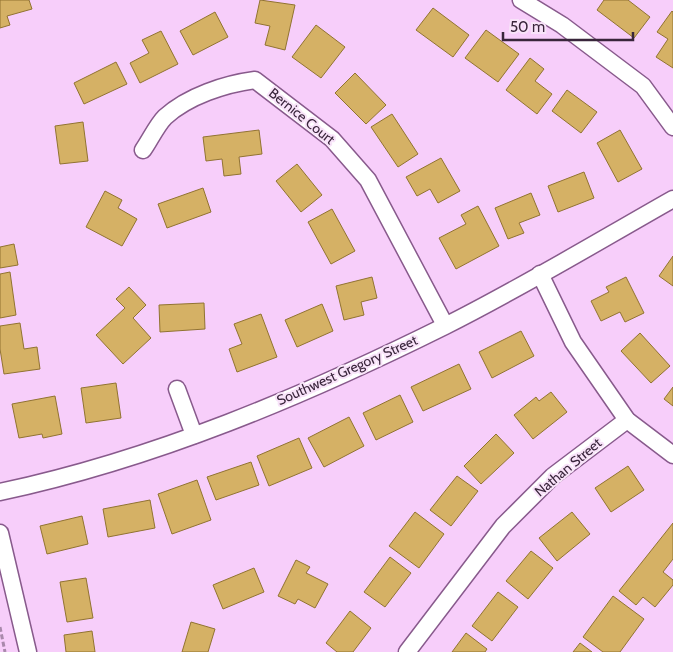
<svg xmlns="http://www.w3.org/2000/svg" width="673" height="652" viewBox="0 0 673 652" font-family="Cabin,sans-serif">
  <rect width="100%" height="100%" fill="#f7cefa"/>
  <g fill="#d5b165" stroke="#917331">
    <polygon points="0,0 29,0 32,9 7,16 10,25 0,28"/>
    <polygon points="260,0 295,5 285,50 265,45 270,26 255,23"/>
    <polygon points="604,0 628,0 650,17 634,38 597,10"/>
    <polygon points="433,8 469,35 453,57 416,30"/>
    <polygon points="672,11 673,12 673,68 656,57 668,39 657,32"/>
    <polygon points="215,12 228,37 193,55 180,31"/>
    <polygon points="316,25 345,47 321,78 292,57"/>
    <polygon points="486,30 519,54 498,82 465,58"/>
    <polygon points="161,31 178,64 140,83 130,63 149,53 142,40"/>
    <polygon points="530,58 544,69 535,81 552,94 537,114 506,90"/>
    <polygon points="116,62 127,84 84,104 74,83"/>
    <polygon points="355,73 386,105 366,124 335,93"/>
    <polygon points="567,90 597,112 581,133 552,111"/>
    <polygon points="392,114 418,154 398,167 371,127"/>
    <polygon points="83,122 88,161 60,164 55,126"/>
    <polygon points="259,130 262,154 239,157 241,174 224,176 222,159 206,161 203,137"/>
    <polygon points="620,130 642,169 618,182 597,143"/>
    <polygon points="441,158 460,191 438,203 430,189 417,196 406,177"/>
    <polygon points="297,164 322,195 301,212 276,181"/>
    <polygon points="584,172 594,198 558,212 548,186"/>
    <polygon points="203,188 211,212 167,228 158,204"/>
    <polygon points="105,191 122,200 118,208 137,219 122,246 86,227"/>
    <polygon points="531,193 540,215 519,223 524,233 508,239 495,208"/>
    <polygon points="478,206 499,246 456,269 439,238 466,224 461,215"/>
    <polygon points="332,209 355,251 331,264 308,222"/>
    <polygon points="14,244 18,265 0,268 0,247"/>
    <polygon points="673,256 673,286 659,276"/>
    <polygon points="10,272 16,315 0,318 0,274"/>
    <polygon points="372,277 377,298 361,302 364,315 344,320 336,286"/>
    <polygon points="626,277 644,313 625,322 620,312 601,321 591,301 609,292 606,287"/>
    <polygon points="129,287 146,305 133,318 151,338 123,364 96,335 125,308 116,299"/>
    <polygon points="204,303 205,329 160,332 159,305"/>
    <polygon points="322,304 333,331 297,347 285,320"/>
    <polygon points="261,314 277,357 237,372 229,349 242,344 234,324"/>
    <polygon points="20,323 24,349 37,347 40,369 4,374 0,349 0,326"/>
    <polygon points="521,331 534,356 492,378 479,352"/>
    <polygon points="640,333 670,366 651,383 621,351"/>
    <polygon points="459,364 471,389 423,411 411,387"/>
    <polygon points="116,383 121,418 86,423 81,388"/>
    <polygon points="673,387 673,406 664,399"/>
    <polygon points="551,392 567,412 533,439 514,415 536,397 539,401"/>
    <polygon points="400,395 413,422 376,440 363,413"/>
    <polygon points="55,396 62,434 43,438 42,434 19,438 12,404"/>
    <polygon points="349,417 364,446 324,467 308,438"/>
    <polygon points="496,434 514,453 481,484 464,466"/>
    <polygon points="299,438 312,468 269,486 257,456"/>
    <polygon points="251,462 259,485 216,500 207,477"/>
    <polygon points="628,466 644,490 611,512 595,488"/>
    <polygon points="457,476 478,491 451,526 430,510"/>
    <polygon points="197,480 211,520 172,534 158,494"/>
    <polygon points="150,500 155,528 108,537 103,509"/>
    <polygon points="415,512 444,534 419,568 389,546"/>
    <polygon points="572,512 590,534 557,561 539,538"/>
    <polygon points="82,516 88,544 47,554 40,526"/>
    <polygon points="673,523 673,559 663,572 673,580 673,585 655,607 643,597 636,605 619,591"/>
    <polygon points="531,551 553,568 528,599 506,581"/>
    <polygon points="390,557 411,573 385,607 364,592"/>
    <polygon points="296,560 310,567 306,573 328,584 315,608 298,599 295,604 278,596"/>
    <polygon points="254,568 264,592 223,609 213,585"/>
    <polygon points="86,578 93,618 67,622 60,582"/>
    <polygon points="498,592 518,607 492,641 472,626"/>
    <polygon points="613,596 644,619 620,652 603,652 583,637"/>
    <polygon points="350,611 371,628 353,652 337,652 326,643"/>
    <polygon points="191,622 215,629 208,652 182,652"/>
    <polygon points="92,631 95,652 66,652 64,635"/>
    <polygon points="466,633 487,649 485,652 452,652"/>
    <polygon points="580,643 592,652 573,652"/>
  </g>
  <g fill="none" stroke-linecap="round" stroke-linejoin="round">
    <defs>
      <g id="street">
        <polyline points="521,0 562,25 643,86 673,127"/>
        <path d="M143,150C150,140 157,125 165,117C188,96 225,84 255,80L332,139L368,180L445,325"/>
        <polyline points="540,274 573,342 627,420 673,455"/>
        <polyline points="177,389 194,435"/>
        <path d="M0,492C155,459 304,396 445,326C523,287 597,242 673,199"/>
        <polyline points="0,533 28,652"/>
        <polyline points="407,652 503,526 553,476 627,420"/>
      </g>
    </defs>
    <use href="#street" stroke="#885a8c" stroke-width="19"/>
    <polyline stroke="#a989ac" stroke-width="3" stroke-dasharray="5 2.5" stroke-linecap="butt" points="0,627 5,652"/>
    <use href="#street" stroke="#fff" stroke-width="16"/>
  </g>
  <g text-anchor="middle" stroke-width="4" stroke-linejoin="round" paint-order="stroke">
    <g font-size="14" fill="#39253b" stroke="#f8e3f9">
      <text transform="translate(302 116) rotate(39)" y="5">Bernice Court</text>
      <text transform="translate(347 370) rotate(-24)" y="5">Southwest Gregory Street</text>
      <text transform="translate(568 467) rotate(-40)" y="5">Nathan Street</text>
    </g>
  </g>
  <path d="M503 32v8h130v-8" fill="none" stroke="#39253b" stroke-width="2.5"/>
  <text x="510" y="32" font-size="15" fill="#39253b" stroke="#f8e3f9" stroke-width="4" paint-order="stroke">50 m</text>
</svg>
